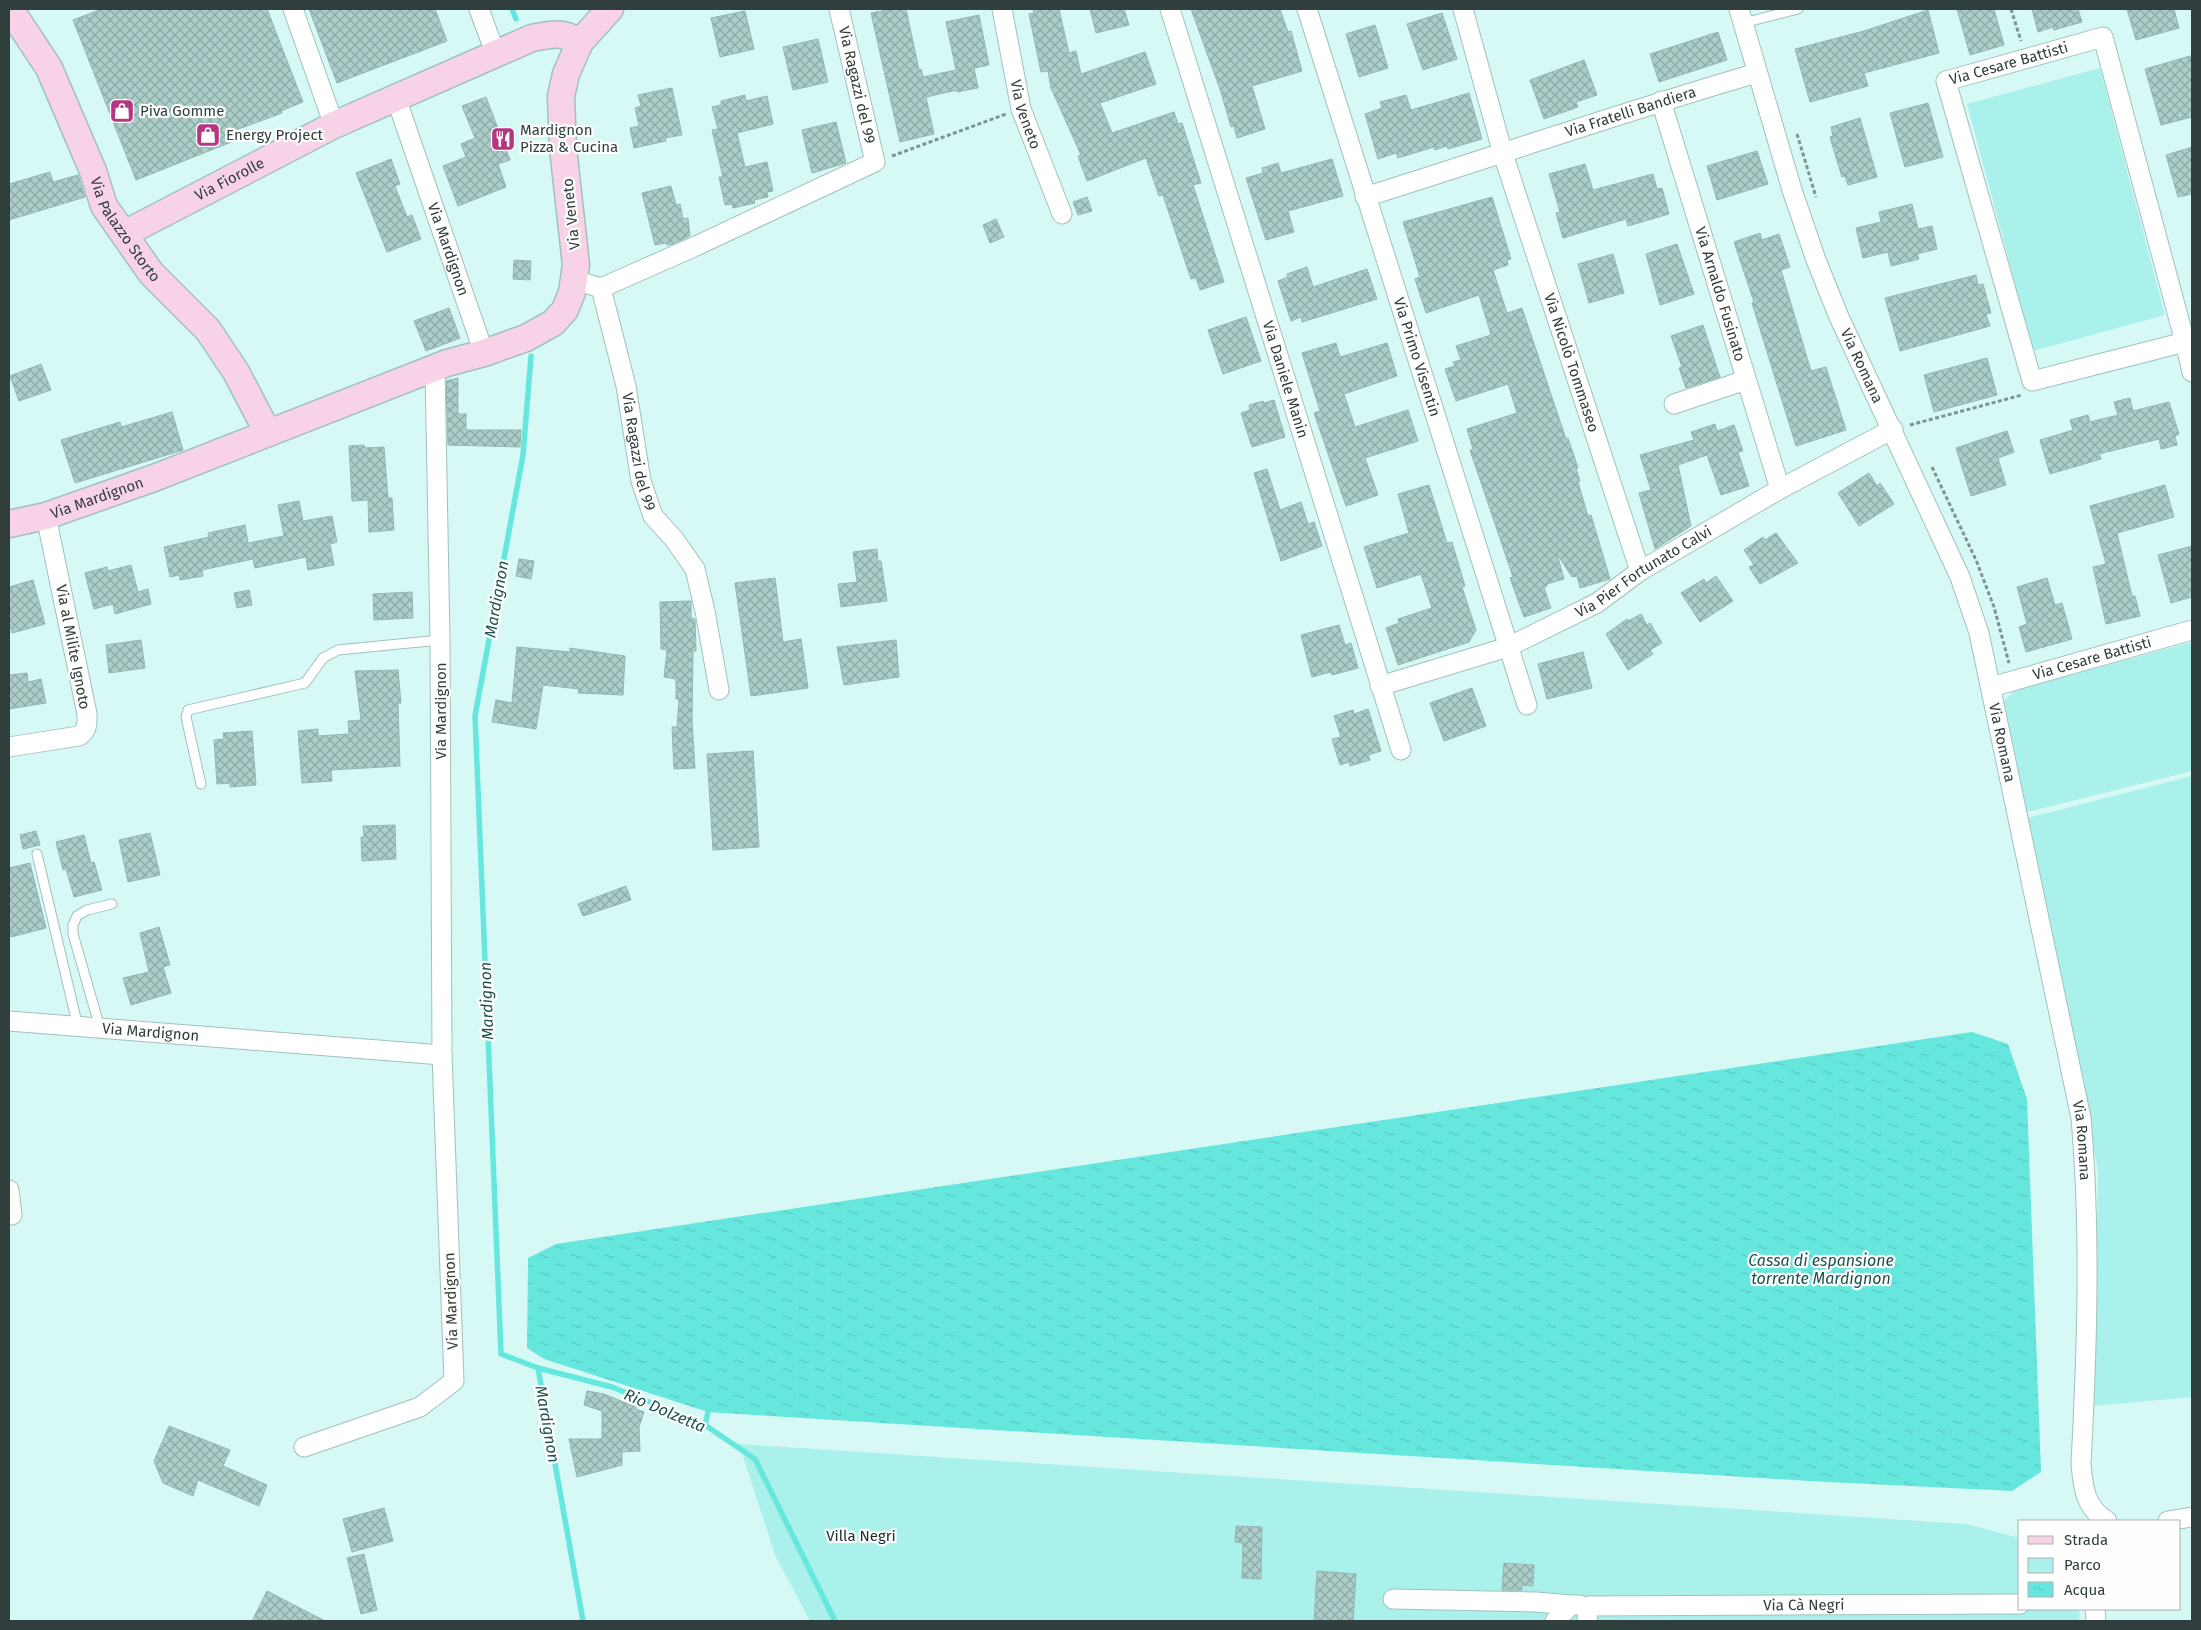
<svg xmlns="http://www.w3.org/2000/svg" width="2201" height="1630" viewBox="0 0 2201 1630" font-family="'Fira Sans',sans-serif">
  <defs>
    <pattern id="water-ripples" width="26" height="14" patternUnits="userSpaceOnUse" patternTransform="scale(1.25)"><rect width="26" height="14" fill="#66e7de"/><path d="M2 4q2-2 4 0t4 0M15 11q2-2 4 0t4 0" fill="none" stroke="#59c7bf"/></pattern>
    <pattern id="building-cross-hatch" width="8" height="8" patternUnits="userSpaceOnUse" patternTransform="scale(1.25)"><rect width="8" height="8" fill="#acceca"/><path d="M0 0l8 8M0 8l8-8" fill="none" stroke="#8ca9a5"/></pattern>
  </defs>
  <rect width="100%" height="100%" fill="#d6f9f6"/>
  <g fill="#abf1eb">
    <polygon points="2100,68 2165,315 2033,351 1967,104"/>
    <polygon points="2192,642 2192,771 2027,812 2004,701 2015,690"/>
    <polygon points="2192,776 2192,1397 2094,1406 2098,1172 2080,1067 2027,818"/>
    <polygon points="739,1444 1967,1524 2020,1538 2020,1609 2079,1609 2080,1621 810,1621 775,1555"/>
  </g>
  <polygon fill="url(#water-ripples)" points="1972,1032 2008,1044 2027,1099 2041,1472 2012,1491 1809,1481 708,1412 544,1359 527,1348 528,1258 556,1244"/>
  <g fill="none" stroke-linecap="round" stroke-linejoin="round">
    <g stroke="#66e7de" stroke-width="5.5">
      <polyline points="512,9 516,19"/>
      <polyline points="531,356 523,455 475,716 501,1354 538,1368 612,1387 705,1425 755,1459 835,1621"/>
      <polyline points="538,1368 583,1621"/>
      <polyline points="705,1425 708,1412"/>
    </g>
  </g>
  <g fill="url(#building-cross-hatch)" stroke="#95b6b2">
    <polygon points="102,9 267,9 303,102 281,111 282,113 236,130 239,139 136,180 73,20"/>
    <polygon points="309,9 435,9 447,41 337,83"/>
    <polygon points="893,9 906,9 919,70 921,69 923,77 956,70 946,22 979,15 989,65 974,68 978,88 957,92 957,90 926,97 934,134 900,142 871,13"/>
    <polygon points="1033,9 1059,9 1069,53 1076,51 1081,74 1145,52 1156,84 1100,103 1112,133 1174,112 1178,124 1182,123 1201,183 1193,185 1224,282 1200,290 1196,278 1191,279 1163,195 1159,196 1146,158 1087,181 1078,156 1081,155 1051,88 1048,71 1041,72 1029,14 1034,13"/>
    <polygon points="1090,9 1124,9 1129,25 1096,33"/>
    <polygon points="1191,9 1280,9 1288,32 1291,31 1302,71 1252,86 1265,129 1237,138 1234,126 1231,127 1221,92"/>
    <polygon points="1957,9 1994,9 2004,45 1970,55"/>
    <polygon points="2032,9 2078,9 2082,22 2054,30 2053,27 2038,32"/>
    <polygon points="2127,9 2174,9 2179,28 2136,40"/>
    <polygon points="1928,10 1939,53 1864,73 1868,86 1810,102 1795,49 1864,31"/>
    <polygon points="745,11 754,49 720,57 711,18"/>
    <polygon points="1442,13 1457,59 1423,70 1407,24"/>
    <polygon points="1375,25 1388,68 1359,77 1346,34"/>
    <polygon points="1718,32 1727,60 1659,82 1650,54"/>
    <polygon points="818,39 828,82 793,90 783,47"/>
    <polygon points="2190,56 2192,65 2192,117 2161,125 2145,69"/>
    <polygon points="1584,60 1597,95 1576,102 1578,107 1544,119 1530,80"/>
    <polygon points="672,88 682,135 665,138 666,141 634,148 630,128 639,126 635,108 641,106 638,95"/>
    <polygon points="1469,93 1482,139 1448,149 1447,146 1435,150 1434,147 1398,158 1396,153 1378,159 1365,114 1382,108 1380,102 1406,95 1411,110"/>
    <polygon points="745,95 746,101 767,96 773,124 737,133 745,167 767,162 773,191 767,192 768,197 754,200 755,203 733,208 732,204 725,205 719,177 723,177 712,130 718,129 712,107 721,105 721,101"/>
    <polygon points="486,97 510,160 498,164 506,187 458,206 443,166 466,157 461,144 475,138 462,106"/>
    <polygon points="1928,103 1943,157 1905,167 1890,113"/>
    <polygon points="1860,118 1877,177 1848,185 1845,176 1842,177 1832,144 1830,137 1833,136 1831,127"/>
    <polygon points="836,122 846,163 812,173 802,130"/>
    <polygon points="2192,147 2192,194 2178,197 2166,155"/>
    <polygon points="1757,151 1768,184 1717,200 1707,166"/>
    <polygon points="391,159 400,184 395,186 407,217 412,215 421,239 387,252 356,173"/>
    <polygon points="1332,159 1343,196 1288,211 1294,232 1266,240 1246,178 1263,173 1262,168 1278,163 1281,173"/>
    <polygon points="1585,164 1593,190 1653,174 1657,189 1662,188 1669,214 1628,226 1626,219 1563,238 1556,213 1560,212 1549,174"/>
    <polygon points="50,172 53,182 78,175 85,197 9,220 9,184"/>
    <polygon points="671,186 676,205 680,204 683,219 688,218 690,236 673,244 667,245 666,243 655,245 642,193"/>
    <polygon points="1087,197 1092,211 1078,215 1073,202"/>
    <polygon points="1492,197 1511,259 1507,260 1508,265 1493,270 1507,313 1522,308 1566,439 1568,438 1578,468 1576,469 1580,481 1578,482 1588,516 1591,515 1610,579 1580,588 1577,576 1572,577 1557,554 1564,579 1547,584 1547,586 1544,588 1551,608 1524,617 1510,578 1513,577 1470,450 1473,449 1467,429 1517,413 1508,384 1456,401 1445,369 1455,366 1453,362 1461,360 1456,346 1491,335 1479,295 1426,313 1415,279 1420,277 1403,222"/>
    <polygon points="1912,204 1918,229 1932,226 1937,249 1917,254 1919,259 1891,266 1888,252 1863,258 1856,228 1881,222 1879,212"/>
    <polygon points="996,219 1004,237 990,243 983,225"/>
    <polygon points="1760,233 1762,240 1779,234 1790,267 1781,270 1811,371 1826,367 1846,430 1796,446 1752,303 1754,302 1734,242"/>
    <polygon points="1677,244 1694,294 1660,305 1646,254"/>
    <polygon points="1613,254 1624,293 1589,303 1578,264"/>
    <polygon points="514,260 531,261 530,280 513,279"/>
    <polygon points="1307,267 1313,287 1367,269 1377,299 1302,322 1301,317 1291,321 1278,281 1288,277 1287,274"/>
    <polygon points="1976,275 1978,285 1983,284 1991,313 1986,314 1990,326 1900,351 1885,298"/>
    <polygon points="449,308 460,338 426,351 414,321"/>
    <polygon points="1246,317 1261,361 1223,374 1208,330"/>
    <polygon points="1703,325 1720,377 1686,388 1679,368 1682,367 1671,336"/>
    <polygon points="1336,343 1340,357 1387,343 1397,376 1344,394 1355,427 1408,410 1418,441 1365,458 1378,495 1346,506 1314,413 1320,411 1302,353"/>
    <polygon points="1987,358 1997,395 1934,412 1924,375"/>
    <polygon points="41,364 51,390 19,401 10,376"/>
    <polygon points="458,378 458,414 466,414 466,430 521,430 520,447 448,445 446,381"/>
    <polygon points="2130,398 2133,411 2169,402 2179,434 2175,436 2177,445 2161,449 2159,439 2099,454 2101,459 2050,474 2040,440 2073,430 2070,420 2088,415 2090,422 2118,415 2114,402"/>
    <polygon points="1274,400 1285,437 1252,447 1241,413 1250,410 1249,405 1263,401 1264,403"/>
    <polygon points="172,412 183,450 75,483 61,440 120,422 121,427"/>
    <polygon points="1715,424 1717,431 1734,425 1743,451 1738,452 1749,486 1721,495 1707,455 1678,465 1691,526 1655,549 1639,493 1651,490 1640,455 1694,440 1691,432"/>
    <polygon points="2007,431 2014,452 1998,458 2006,485 1971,496 1956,448"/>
    <polygon points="364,445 365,448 384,447 388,498 392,498 394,530 369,532 368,500 352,501 349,446"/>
    <polygon points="1267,469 1280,510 1301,502 1308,524 1314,522 1322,546 1281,561 1254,473"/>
    <polygon points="1869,473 1877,486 1880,483 1894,504 1859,526 1838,493"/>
    <polygon points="1429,485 1447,543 1452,542 1465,586 1462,587 1476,630 1469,642 1398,665 1386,628 1399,623 1398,619 1432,608 1421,574 1377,588 1364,547 1409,533 1398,494"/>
    <polygon points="2165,485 2174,517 2117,533 2132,596 2135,596 2140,616 2106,624 2093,567 2106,564 2090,506"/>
    <polygon points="299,501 303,521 332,516 337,542 330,544 334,565 308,570 306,557 255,568 253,559 202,570 203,576 180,580 179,575 170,577 164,547 209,537 208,533 245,525 248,543 284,536 278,505"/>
    <polygon points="1776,533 1798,563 1760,584 1749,567 1754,565 1744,550 1763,537 1765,540"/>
    <polygon points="2192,546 2192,597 2171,603 2158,555"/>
    <polygon points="877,549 878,561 881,561 887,601 841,607 838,584 857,582 853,552"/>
    <polygon points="519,559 534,561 531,579 516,576"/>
    <polygon points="131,565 138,592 148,589 151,604 115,614 113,604 94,609 85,573 107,567 108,571"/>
    <polygon points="1716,576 1733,601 1700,622 1681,593 1704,579 1706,583"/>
    <polygon points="775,578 783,642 801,639 808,688 751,696 735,583"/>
    <polygon points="2047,578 2055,605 2062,603 2072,639 2026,652 2019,627 2027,624 2017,587"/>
    <polygon points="33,580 45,624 12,633 9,622 9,587"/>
    <polygon points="249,590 252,605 237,608 234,593"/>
    <polygon points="412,592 413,618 374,620 373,594"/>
    <polygon points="691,601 691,618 695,619 696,651 693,651 692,721 695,768 674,769 672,727 677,727 679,699 676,699 676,679 664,677 667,650 661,649 660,602"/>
    <polygon points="1641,614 1647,625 1650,623 1662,643 1650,650 1653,654 1628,670 1606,634 1627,619 1628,621"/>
    <polygon points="1339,625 1345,645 1351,643 1358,668 1332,675 1331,672 1312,677 1301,635"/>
    <polygon points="141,640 145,668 109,673 106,645"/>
    <polygon points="896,640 899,677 844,685 837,647"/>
    <polygon points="517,647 570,652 570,648 625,656 623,695 578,693 579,689 543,685 536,729 492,722 496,700 512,703"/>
    <polygon points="1583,652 1592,688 1547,699 1538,664"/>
    <polygon points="398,670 401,703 398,703 400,766 331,770 332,781 302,783 298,731 318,729 318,736 349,734 348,721 361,720 355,671"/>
    <polygon points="27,673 28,682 41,679 46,703 9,709 9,675"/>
    <polygon points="1472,688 1486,726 1444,741 1430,703"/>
    <polygon points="1368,709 1381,751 1368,755 1370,760 1350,766 1349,762 1340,765 1332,739 1341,737 1334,716 1353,710 1354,714"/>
    <polygon points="252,731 256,785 230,787 230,783 217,784 214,740 224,739 223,733"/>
    <polygon points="753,751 759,847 713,850 707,754"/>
    <polygon points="395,825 396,859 362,861 361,837 364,837 363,826"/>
    <polygon points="36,831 40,845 23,849 20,835"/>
    <polygon points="150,833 160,875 128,882 119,840"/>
    <polygon points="84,835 91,863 94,862 102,890 74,897 66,869 63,870 56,842"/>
    <polygon points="30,863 46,928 11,937 9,927 9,868"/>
    <polygon points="626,886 631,900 583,916 578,904"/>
    <polygon points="159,927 170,965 163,967 171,993 131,1005 123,978 149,972 140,933"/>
    <polygon points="587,1391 604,1394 636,1407 636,1409 644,1412 639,1427 640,1451 622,1452 622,1465 577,1477 569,1439 602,1439 602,1411 584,1405"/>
    <polygon points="169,1426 230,1450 223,1466 267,1485 259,1506 198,1480 193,1496 163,1483 154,1461"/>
    <polygon points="384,1508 393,1541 352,1552 343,1519"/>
    <polygon points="1236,1526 1262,1527 1261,1579 1242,1578 1243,1543 1235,1542"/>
    <polygon points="364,1554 377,1610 361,1614 347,1558"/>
    <polygon points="1504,1563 1534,1565 1533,1586 1522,1585 1522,1590 1502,1590"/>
    <polygon points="1317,1571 1356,1574 1353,1621 1314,1621"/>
    <polygon points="267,1591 325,1621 252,1621"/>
  </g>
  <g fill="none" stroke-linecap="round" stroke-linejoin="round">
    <defs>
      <g id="lane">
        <polyline points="1743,23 1798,9"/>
        <polyline points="201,784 186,717 188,710 305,683 323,658 338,650 440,640"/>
        <polyline points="37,854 78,1027"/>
        <polyline points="100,1028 73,934 73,925 77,916 87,910 112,904"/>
      </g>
      <g id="street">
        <polyline points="293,9 334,125"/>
        <polyline points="479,9 496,55"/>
        <path id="s1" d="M1002,9L1021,109L1062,214"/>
        <path id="s2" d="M1170,9L1401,750"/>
        <path id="s3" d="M1307,9L1527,705"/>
        <path id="s4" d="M1463,9L1503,154L1640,571"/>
        <path id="s5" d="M1739,9L1792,190L1816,260L1839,317L1960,577L1979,633L2081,1118C2091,1233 2087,1350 2081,1464C2083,1487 2085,1508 2107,1521"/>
        <path id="s6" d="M396,98L484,353"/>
        <path id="s7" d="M1661,101L1780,489"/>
        <path id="s8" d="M1365,197C1496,156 1626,111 1757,73"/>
        <polyline points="575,280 601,288 696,246 875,162 839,9"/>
        <path id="s9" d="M601,288L626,386L641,481L653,516L674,539L695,569L705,611L719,690"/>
        <path id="s10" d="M2185,342L2032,381L1946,81L2103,37L2185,342L2192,372"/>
        <polyline points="1674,404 1746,380"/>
        <path id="s11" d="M1380,686L1508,647L1597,603L1640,571L1780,489L1893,429"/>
        <path id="s12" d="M1991,687L2192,630"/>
        <path d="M9,747L79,736C88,730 87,723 87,714L46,516"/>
        <path id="s13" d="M9,1021L442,1055"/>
        <polyline points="9,1190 12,1215"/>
        <polyline points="304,1447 420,1407 454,1381 442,1055 440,640 435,368"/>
        <polyline points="2168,1521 2192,1517"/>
        <polyline points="1393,1599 1536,1602 1571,1605"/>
        <polyline points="2095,1609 2096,1621"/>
        <polyline points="1555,1621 1571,1605 1580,1605"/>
        <path id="s14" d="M1587,1621L1589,1606L2020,1604"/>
      </g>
      <g id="secondary">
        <path id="s15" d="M10,9L49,68L93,171L104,206L151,273L208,330L236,372L268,433"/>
        <path id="s16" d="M124,234L334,125L532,38C552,34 562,31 580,42"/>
        <path id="s17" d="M9,524L46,516L154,478L447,363L484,353L526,338L553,323L565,310L572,292L576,265L563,148L561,96L566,74L580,42L610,9"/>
      </g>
    </defs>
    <use href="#lane" stroke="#a0c1be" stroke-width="11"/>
    <use href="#street" stroke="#a0c1be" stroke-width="21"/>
    <use href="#secondary" stroke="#a0c1be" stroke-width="29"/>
    <g stroke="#7d9492" stroke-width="3" stroke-dasharray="4 2.5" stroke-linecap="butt">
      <polyline points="2011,9 2021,41"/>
      <polyline points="1797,134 1816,197"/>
      <polyline points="892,156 1006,114"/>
      <polyline points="1910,425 2022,395"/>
      <polyline points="1932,467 1976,560 1994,607 2009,663"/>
    </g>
    <use href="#lane" stroke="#fff" stroke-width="9"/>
    <use href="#street" stroke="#fff" stroke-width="19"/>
    <use href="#secondary" stroke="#f8d2e7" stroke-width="26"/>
  </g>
  <defs>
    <symbol id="shop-square" viewBox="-11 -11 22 22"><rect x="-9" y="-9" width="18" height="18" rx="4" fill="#b63681" stroke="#fefefe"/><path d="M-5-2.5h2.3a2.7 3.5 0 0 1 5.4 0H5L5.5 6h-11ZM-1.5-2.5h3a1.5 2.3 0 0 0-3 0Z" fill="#fff"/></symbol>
    <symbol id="restaurant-square" viewBox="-11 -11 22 22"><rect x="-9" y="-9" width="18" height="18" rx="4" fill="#b63681" stroke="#fefefe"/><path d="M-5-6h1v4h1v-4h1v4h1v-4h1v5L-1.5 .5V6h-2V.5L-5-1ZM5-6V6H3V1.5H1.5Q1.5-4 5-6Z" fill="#fff"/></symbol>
  </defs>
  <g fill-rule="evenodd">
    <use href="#shop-square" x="108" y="97" width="28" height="28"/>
    <use href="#shop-square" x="194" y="121" width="28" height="28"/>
    <use href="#restaurant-square" x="489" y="125" width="28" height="28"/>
  </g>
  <g text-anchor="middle" stroke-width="4.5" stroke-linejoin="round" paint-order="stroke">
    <g font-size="15" fill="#303e3d" stroke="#fefefe">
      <text dy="5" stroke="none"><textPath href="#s10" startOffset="535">Via Cesare Battisti</textPath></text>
      <text transform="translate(857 85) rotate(77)" y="5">Via Ragazzi del 99</text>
      <text dy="5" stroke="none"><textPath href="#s8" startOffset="279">Via Fratelli Bandiera</textPath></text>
      <text dy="5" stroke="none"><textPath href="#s1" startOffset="108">Via Veneto</textPath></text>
      <text dy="5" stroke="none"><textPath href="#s16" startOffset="119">Via Fiorolle</textPath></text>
      <text transform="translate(571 214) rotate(-96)" y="5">Via Veneto</text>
      <text dy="5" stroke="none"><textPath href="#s15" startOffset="250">Via Palazzo Storto</textPath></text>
      <text dy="5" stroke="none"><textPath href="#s6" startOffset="160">Via Mardignon</textPath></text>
      <text dy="5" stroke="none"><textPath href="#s7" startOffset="202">Via Arnaldo Fusinato</textPath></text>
      <text dy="5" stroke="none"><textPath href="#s3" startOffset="365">Via Primo Visentin</textPath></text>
      <text dy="5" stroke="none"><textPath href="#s4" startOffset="370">Via Nicolò Tommaseo</textPath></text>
      <text dy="5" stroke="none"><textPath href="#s5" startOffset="378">Via Romana</textPath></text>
      <text dy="5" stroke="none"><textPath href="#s2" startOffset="388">Via Daniele Manin</textPath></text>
      <text dy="5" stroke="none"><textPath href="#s9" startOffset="168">Via Ragazzi del 99</textPath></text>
      <text dy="5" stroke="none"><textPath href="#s17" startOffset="92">Via Mardignon</textPath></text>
      <text dy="5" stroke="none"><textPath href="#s11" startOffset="289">Via Pier Fortunato Calvi</textPath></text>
      <text transform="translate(73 647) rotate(79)" y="5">Via al Milite Ignoto</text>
      <text dy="5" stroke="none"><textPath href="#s12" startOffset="105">Via Cesare Battisti</textPath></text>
      <text transform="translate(441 711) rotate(-90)" y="5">Via Mardignon</text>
      <text dy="5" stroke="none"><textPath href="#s5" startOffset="782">Via Romana</textPath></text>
      <text dy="5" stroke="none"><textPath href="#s13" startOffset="142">Via Mardignon</textPath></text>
      <text dy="5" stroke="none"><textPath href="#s5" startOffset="1188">Via Romana</textPath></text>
      <text transform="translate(451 1301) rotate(-92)" y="5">Via Mardignon</text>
      <text dy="5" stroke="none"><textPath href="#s14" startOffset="230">Via Cà Negri</textPath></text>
    </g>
    <g font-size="15" fill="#303e3d" stroke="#fefefe" text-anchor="start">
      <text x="140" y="116">Piva Gomme</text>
      <text x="520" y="135">Mardignon<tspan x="520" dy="17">Pizza &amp; Cucina</tspan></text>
      <text x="226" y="140">Energy Project</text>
    </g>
    <g font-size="15" fill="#172e2c" stroke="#fefefe">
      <text x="861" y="1541">Villa Negri</text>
    </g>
    <g font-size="16" font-style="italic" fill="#1a524e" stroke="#fefefe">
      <text transform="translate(496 599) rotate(-80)" y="6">Mardignon</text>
      <text transform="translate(486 1001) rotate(-92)" y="6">Mardignon</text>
      <text x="1821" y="1266">Cassa di espansione<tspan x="1821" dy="18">torrente Mardignon</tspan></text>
      <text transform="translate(665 1410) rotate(23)" y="6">Rio Dolzetta</text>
      <text transform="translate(548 1424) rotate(80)" y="6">Mardignon</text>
    </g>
  </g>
  <rect width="2201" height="1630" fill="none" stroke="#303e3d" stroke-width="20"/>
  <rect x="2018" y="1520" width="162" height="90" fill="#fefefe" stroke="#acb1b1"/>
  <rect x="2028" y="1536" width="25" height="8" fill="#f8d2e7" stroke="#acb1b1"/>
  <text x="2064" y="1545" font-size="15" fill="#303e3d">Strada</text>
  <rect x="2028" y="1558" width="25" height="15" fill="#abf1eb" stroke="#acb1b1"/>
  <text x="2064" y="1570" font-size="15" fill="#303e3d">Parco</text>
  <rect x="2028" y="1582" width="25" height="15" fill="url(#water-ripples)" stroke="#acb1b1"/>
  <text x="2064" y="1595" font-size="15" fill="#303e3d">Acqua</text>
</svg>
